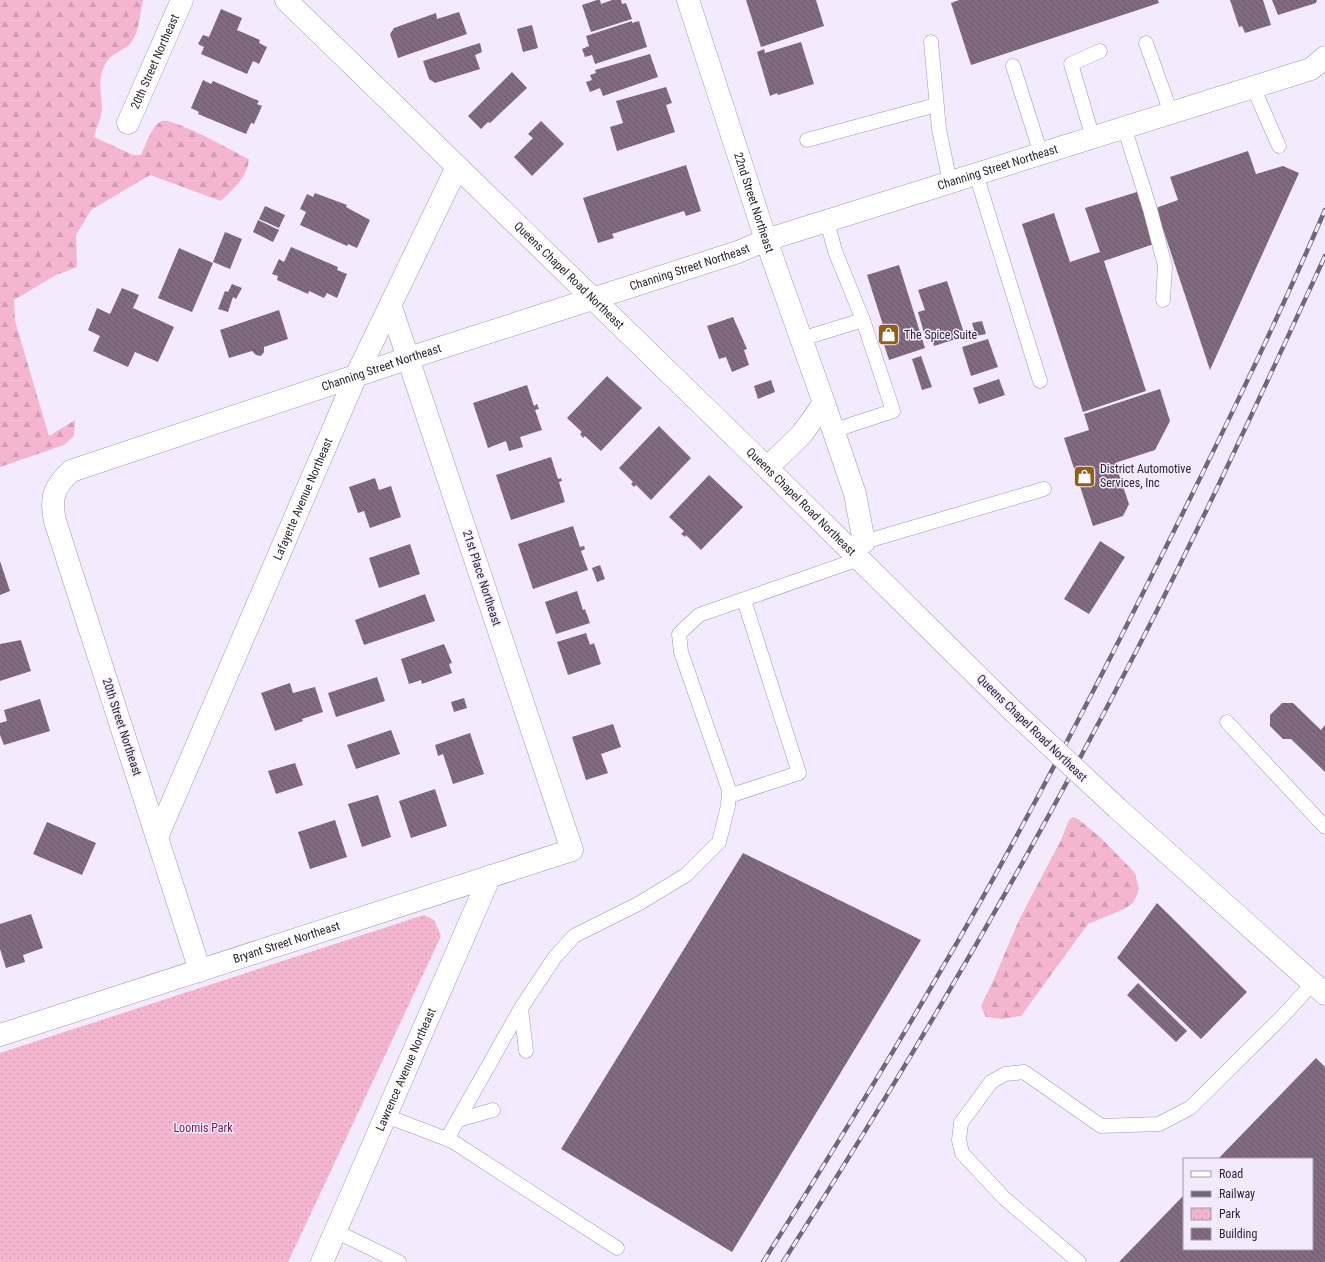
<svg xmlns="http://www.w3.org/2000/svg" width="1325" height="1262" viewBox="0 0 1325 1262" font-family="'Roboto Condensed',sans-serif">
  <defs>
    <pattern id="forest-firs" width="22" height="20" patternUnits="userSpaceOnUse"><rect width="22" height="20" fill="#f4b5ce"/><path d="M5 1l3.5 6h-7zM16 11l3.5 6h-7z" fill="#d19cb1"/></pattern>
    <pattern id="park-dots" width="8" height="8" patternUnits="userSpaceOnUse"><rect width="8" height="8" fill="#f4b5ce"/><path d="M2 2h.1M6 6h.1" fill="none" stroke="#d19cb1" stroke-width="1.8" stroke-linecap="round"/></pattern>
    <pattern id="building-back-hatch" width="6" height="6" patternUnits="userSpaceOnUse"><rect width="6" height="6" fill="#826b80"/><path d="M-1 5l2 2M0 0l6 6M5-1l2 2" fill="none" stroke="#6b5869"/></pattern>
  </defs>
  <rect width="100%" height="100%" fill="#f3ebfd"/>
  <g fill="url(#forest-firs)">
    <path d="M0,0H143C140,13 139,34 130,44C123,51 111,53 106,63C97,78 101,92 102,108C102,118 96,127 94,137L133,155H141C146,145 151,126 162,121C173,117 236,153 249,159C247,178 234,188 221,201L150,175L91,210L76,235L77,267L56,275L14,300L15,321L49,436L75,420L74,436L64,445L0,467Z"/>
    <polygon points="1073,817 1078,819 1101,838 1135,873 1139,889 1133,903 1124,909 1088,924 1021,1016 1003,1019 986,1017 981,1006 994,979 1019,920 1061,840 1069,820"/>
  </g>
  <polygon fill="url(#park-dots)" points="424,915 434,920 441,936 288,1262 0,1262 0,1053"/>
  <g fill="url(#building-back-hatch)">
    <polygon points="597,0 600,0 601,4 612,0 621,0 622,4 626,3 632,19 591,32 582,5"/>
    <polygon points="746,0 816,0 824,26 761,47"/>
    <polygon points="959,0 1158,0 1159,3 971,65 951,3"/>
    <polygon points="1230,0 1263,0 1271,25 1245,33 1242,26 1239,27"/>
    <polygon points="1272,0 1317,0 1316,3 1278,15"/>
    <polygon points="221,9 242,18 237,30 260,40 259,43 267,47 259,64 253,61 247,74 201,54 204,47 198,44 203,35 209,37"/>
    <polygon points="459,12 467,34 398,58 390,34 394,28 436,13 437,19"/>
    <polygon points="632,21 632,23 639,21 647,47 595,64 592,55 585,57 582,49 589,46 586,36"/>
    <polygon points="532,25 538,48 523,52 517,29"/>
    <polygon points="801,42 814,84 778,95 777,93 770,96 757,52 764,49 765,53"/>
    <polygon points="480,43 482,52 475,55 480,69 435,83 429,79 423,61"/>
    <polygon points="650,54 658,77 603,96 600,88 590,92 586,82 592,80 590,75 596,73 595,70"/>
    <polygon points="512,72 527,88 490,123 488,122 481,129 468,116"/>
    <polygon points="203,80 211,84 213,81 259,101 257,104 262,106 254,124 251,123 246,134 198,114 199,112 191,108"/>
    <polygon points="666,87 672,103 666,105 675,132 617,151 610,127 623,123 616,101"/>
    <polygon points="541,121 564,144 532,176 514,157 533,138 528,134"/>
    <polygon points="1248,151 1256,174 1283,166 1299,173 1210,370 1156,208 1178,200 1170,177"/>
    <polygon points="686,165 701,211 686,216 684,211 612,234 614,238 598,243 583,198"/>
    <polygon points="1137,192 1154,244 1104,261 1146,391 1083,412 1022,224 1054,213 1070,262 1100,252 1085,208"/>
    <polygon points="315,193 347,205 346,207 370,220 357,248 348,244 347,246 300,225 306,212 300,209 307,194 313,197"/>
    <polygon points="265,206 285,215 279,228 259,219"/>
    <polygon points="258,220 279,230 273,242 253,232"/>
    <polygon points="225,232 242,239 230,269 213,262"/>
    <polygon points="291,247 338,267 337,270 347,274 337,298 327,293 324,298 309,291 308,294 277,280 278,276 272,274 279,259 284,262"/>
    <polygon points="179,248 213,263 192,312 158,298"/>
    <polygon points="899,265 925,348 889,360 878,326 883,325 867,275"/>
    <polygon points="947,281 965,336 934,346 929,331 924,333 918,312 925,310 918,290"/>
    <polygon points="232,284 242,288 236,299 233,297 228,312 218,309 225,291 228,292"/>
    <polygon points="122,288 139,295 133,308 174,327 158,362 135,352 128,367 93,351 100,336 88,330 97,308 110,314"/>
    <polygon points="279,310 288,339 264,347 264,352 261,356 256,355 252,351 229,358 220,330"/>
    <polygon points="733,317 747,349 744,350 749,365 732,372 726,357 719,359 707,326"/>
    <polygon points="982,321 986,334 976,336 972,323"/>
    <polygon points="988,339 998,367 971,376 962,347"/>
    <polygon points="921,356 932,387 922,390 912,359"/>
    <polygon points="607,376 642,408 601,451 585,436 583,438 580,434 582,432 567,418"/>
    <polygon points="999,379 1005,395 979,404 973,388"/>
    <polygon points="771,380 775,392 758,399 754,386"/>
    <polygon points="527,385 534,406 537,404 539,409 535,410 542,430 520,437 523,447 509,451 506,441 488,448 473,403"/>
    <polygon points="1160,389 1170,421 1155,450 1115,463 1129,504 1123,516 1093,526 1064,438 1089,430 1084,414"/>
    <polygon points="659,426 691,458 651,500 636,485 634,487 631,484 633,482 619,468"/>
    <polygon points="551,457 558,479 561,478 562,481 559,482 565,502 511,520 496,475"/>
    <polygon points="709,475 743,507 701,550 686,535 685,537 681,534 684,531 669,517"/>
    <polygon points="375,478 379,490 391,486 401,517 370,528 364,511 358,513 349,487"/>
    <polygon points="573,526 580,547 584,546 585,549 581,551 588,570 533,589 518,544"/>
    <polygon points="1100,541 1125,557 1089,614 1064,599"/>
    <polygon points="410,544 420,574 379,588 369,558"/>
    <polygon points="0,561 10,591 0,595"/>
    <polygon points="600,565 605,579 597,582 592,568"/>
    <polygon points="577,591 583,610 585,609 590,623 556,634 545,602"/>
    <polygon points="425,594 435,621 364,645 355,620"/>
    <polygon points="586,633 590,645 594,643 601,664 568,675 557,642"/>
    <polygon points="21,640 31,671 0,681 0,644"/>
    <polygon points="444,644 452,663 449,664 452,673 422,684 421,680 409,684 401,659"/>
    <polygon points="377,677 385,701 336,717 328,693"/>
    <polygon points="290,683 293,693 315,687 323,712 302,719 303,721 275,731 261,693"/>
    <polygon points="464,698 467,708 454,712 451,702"/>
    <polygon points="40,699 50,731 4,745 0,735 0,723 7,721 4,710"/>
    <polygon points="1282,703 1293,703 1321,730 1325,725 1325,772 1291,739 1283,739 1270,726 1270,715"/>
    <polygon points="613,724 621,747 601,754 608,773 586,780 572,737"/>
    <polygon points="391,730 400,754 356,769 347,745"/>
    <polygon points="470,733 484,774 453,784 443,754 438,756 435,745"/>
    <polygon points="295,763 303,785 276,794 268,771"/>
    <polygon points="435,789 447,826 411,838 399,801"/>
    <polygon points="378,795 391,837 362,847 348,804"/>
    <polygon points="335,820 347,857 310,869 298,832"/>
    <polygon points="47,822 96,843 82,875 33,854"/>
    <polygon points="743,853 921,940 732,1252 561,1149"/>
    <polygon points="1157,903 1247,992 1201,1039 1117,958"/>
    <polygon points="31,914 43,948 23,955 25,962 6,968 0,949 0,924"/>
    <polygon points="1138,983 1187,1031 1176,1042 1127,995"/>
    <polygon points="1316,1058 1325,1067 1325,1262 1119,1262 1184,1195 1184,1249 1312,1249 1312,1159 1218,1159"/>
  </g>
  <g fill="none" stroke-linecap="round" stroke-linejoin="round">
    <defs>
      <g id="service">
        <polyline points="931,42 939,129 950,183"/>
        <polyline points="1146,43 1171,113"/>
        <polyline points="1013,66 1041,154"/>
        <polyline points="1253,87 1279,146"/>
        <polyline points="1124,127 1150,209 1165,266 1163,300"/>
        <polyline points="1093,138 1071,64 1100,51"/>
        <polyline points="807,140 936,105"/>
        <polyline points="976,174 1040,381"/>
        <polyline points="827,221 835,251 863,320 893,411 832,431"/>
        <polyline points="801,339 863,320"/>
        <polyline points="857,544 1044,489"/>
        <polyline points="1227,722 1325,827"/>
        <polyline points="729,796 799,773 744,600"/>
        <polyline points="521,1008 526,1051"/>
        <polyline points="386,1116 452,1141 617,1248"/>
        <polyline points="458,1120 493,1110"/>
        <polyline points="447,1139 521,1008 555,957 574,936 638,904 686,875 719,842 728,806 729,790 681,652 679,634 699,615 859,559"/>
        <polyline points="335,1231 399,1262"/>
        <polyline points="1079,1262 1004,1198 962,1153 959,1140 961,1123 991,1082 1005,1074 1024,1072 1101,1126 1159,1124 1190,1108 1282,1017 1313,983"/>
      </g>
      <g id="minor">
        <path id="s1" d="M688,0L766,240L824,403L802,434L767,468"/>
        <path id="s2" d="M128,123L182,0"/>
        <polyline points="824,403 855,494 864,542"/>
        <path id="s3" d="M158,835L356,376L457,167"/>
        <path id="s4" d="M200,971L55,521C50,497 54,487 71,471L409,358L738,252L766,240L1311,69L1325,57"/>
        <path id="s5" d="M0,1035L572,850L391,307"/>
        <path id="s6" d="M322,1262L490,876"/>
      </g>
      <g id="tertiary">
        <path id="s7" d="M286,0L762,463L1012,710"/>
        <polyline points="1117,808 1325,994"/>
      </g>
    </defs>
    <use href="#service" stroke="#a396b2" stroke-width="15"/>
    <use href="#minor" stroke="#a396b2" stroke-width="23"/>
    <use href="#tertiary" stroke="#a396b2" stroke-width="23"/>
    <use href="#service" stroke="#fff" stroke-width="14"/>
    <use href="#minor" stroke="#fff" stroke-width="22"/>
    <use href="#tertiary" stroke="#fff" stroke-width="22"/>
    <defs>
      <g id="rail">
        <path d="M763,1262C825,1164 886,1065 944,965C1018,839 1085,709 1150,579C1211,457 1271,335 1325,210"/>
        <path d="M783,1262C907,1068 1023,870 1129,665C1199,531 1262,393 1325,256"/>
      </g>
    </defs>
    <use href="#rail" stroke="#6f6976" stroke-width="4.5"/>
    <use href="#rail" stroke="#f3ebfd" stroke-width="3" stroke-dasharray="9" stroke-linecap="butt"/>
    <defs>
      <polyline id="tertiary-bridge" points="1012,710 1117,808"/>
    </defs>
    <use href="#tertiary-bridge" stroke="#a396b2" stroke-width="23" stroke-linecap="butt"/>
    <use href="#tertiary-bridge" stroke="#fff" stroke-width="22"/>
  </g>
  <defs>
    <symbol id="shop-square" viewBox="-11 -11 22 22"><rect x="-9" y="-9" width="18" height="18" rx="4" fill="#955c18" stroke="#f3ebfd"/><path d="M-5-2.5h2.3a2.7 3.5 0 0 1 5.4 0H5L5.5 6h-11ZM-1.5-2.5h3a1.5 2.3 0 0 0-3 0Z" fill="#fff"/></symbol>
  </defs>
  <g fill-rule="evenodd">
    <use href="#shop-square" x="876" y="322" width="25" height="25"/>
    <use href="#shop-square" x="1072" y="464" width="25" height="25"/>
  </g>
  <g text-anchor="middle" stroke-width="3" stroke-linejoin="round" paint-order="stroke">
    <g font-size="12" fill="#2a2530" stroke="#f3ebfd">
      <text dy="4" stroke="none"><textPath href="#s2" startOffset="67">20th Street Northeast</textPath></text>
      <text dy="4" stroke="none"><textPath href="#s4" startOffset="1504">Channing Street Northeast</textPath></text>
      <text dy="4" stroke="none"><textPath href="#s1" startOffset="213">22nd Street Northeast</textPath></text>
      <text dy="4" stroke="none"><textPath href="#s4" startOffset="1180">Channing Street Northeast</textPath></text>
      <text dy="4" stroke="none"><textPath href="#s7" startOffset="395">Queens Chapel Road Northeast</textPath></text>
      <text dy="4" stroke="none"><textPath href="#s4" startOffset="856">Channing Street Northeast</textPath></text>
      <text dy="4" stroke="none"><textPath href="#s3" startOffset="366">Lafayette Avenue Northeast</textPath></text>
      <text dy="4" stroke="none"><textPath href="#s7" startOffset="719">Queens Chapel Road Northeast</textPath></text>
      <text transform="translate(482 578) rotate(72)" y="4">21st Place Northeast</text>
      <text transform="translate(122 727) rotate(72)" y="4">20th Street Northeast</text>
      <text transform="translate(1032 728) rotate(44)" y="4">Queens Chapel Road Northeast</text>
      <text dy="4" stroke="none"><textPath href="#s5" startOffset="301">Bryant Street Northeast</textPath></text>
      <text dy="4" stroke="none"><textPath href="#s6" startOffset="210">Lawrence Avenue Northeast</textPath></text>
    </g>
    <g font-size="12" fill="#2a2530" stroke="#f3ebfd" text-anchor="start">
      <text x="904" y="339">The Spice Suite</text>
      <text x="1100" y="473">District Automotive<tspan x="1100" dy="14">Services, Inc</tspan></text>
    </g>
    <g font-size="12" fill="#791b4c" stroke="#f3ebfd">
      <text x="203" y="1132">Loomis Park</text>
    </g>
  </g>
  <rect x="1183" y="1158" width="130" height="92" fill="#f3ebfd" stroke="#a39cab"/>
  <rect x="1191" y="1171" width="20" height="6" fill="#ffffff" stroke="#a39cab"/>
  <text x="1219" y="1178" font-size="12" fill="#2a2530">Road</text>
  <rect x="1191" y="1191" width="20" height="6" fill="#6f6976" stroke="#a39cab"/>
  <text x="1219" y="1198" font-size="12" fill="#2a2530">Railway</text>
  <rect x="1191" y="1208" width="20" height="12" fill="url(#park-dots)" stroke="#a39cab"/>
  <text x="1219" y="1218" font-size="12" fill="#2a2530">Park</text>
  <rect x="1191" y="1228" width="20" height="12" fill="url(#building-back-hatch)" stroke="#a39cab"/>
  <text x="1219" y="1238" font-size="12" fill="#2a2530">Building</text>
</svg>
